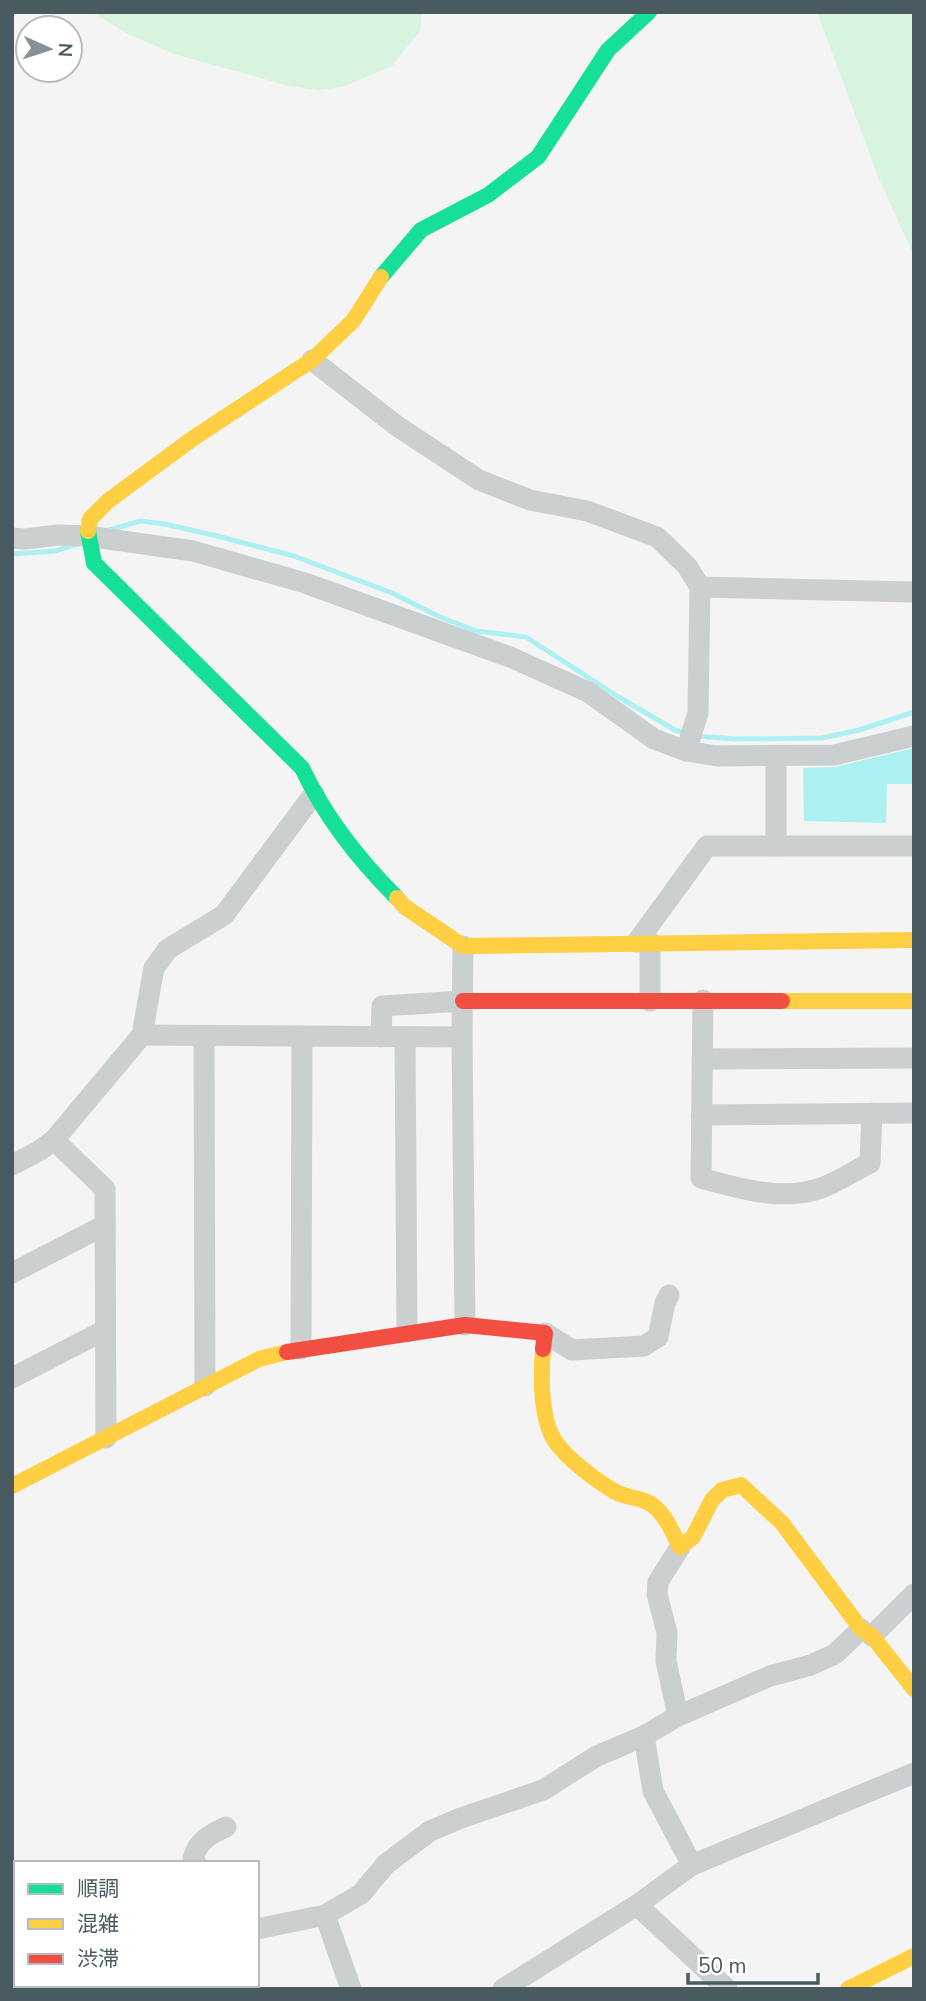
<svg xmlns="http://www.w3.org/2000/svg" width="926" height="2001" viewBox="0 0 926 2001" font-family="'Nunito Sans','Noto Sans JP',sans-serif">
  <rect width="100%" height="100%" fill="#f4f4f4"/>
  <g fill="#d8f3de">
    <polygon points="92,12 422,12 420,31 392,66 342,87 319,90 289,86 174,54 126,33"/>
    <polygon points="817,12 914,12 914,256 879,179"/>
  </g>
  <polygon fill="#adf0f1" points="914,748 914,784 887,784 886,823 804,821 803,768 835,767"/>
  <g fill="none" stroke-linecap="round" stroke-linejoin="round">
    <g stroke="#adf0f1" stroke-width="5">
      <polyline points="106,531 140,521 165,524 217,536 294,556 392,593 438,616 476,631 526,637 617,696 675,730 688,733"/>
      <polyline points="12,554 55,551 81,543"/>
      <polyline points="697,736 735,739 822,738 859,730 914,712"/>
    </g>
    <g stroke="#cbcfcf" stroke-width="21">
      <polyline points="312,360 397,426 479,480 530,500 587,511 657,537 687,566 700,587 698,713 686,751"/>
      <polyline points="12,538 25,539 58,535 87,536 193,551 305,583 510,657 588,692 654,739 686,751 717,756 834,755 914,736"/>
      <polyline points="700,587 914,592"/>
      <polyline points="776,846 776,756"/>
      <polyline points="637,942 707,846 914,846"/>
      <polyline points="650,942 650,1001"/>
      <polyline points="463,946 462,1037 465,1325"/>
      <path d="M703,1000L701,1178C739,1188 782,1202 821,1188C838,1182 854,1171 870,1163L872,1113"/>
      <polyline points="142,1035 462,1037"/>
      <polyline points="204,1037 205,1386"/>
      <polyline points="381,1037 382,1006 463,1001"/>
      <polyline points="405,1037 407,1332"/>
      <polyline points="702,1059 914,1058"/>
      <polyline points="701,1115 914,1113"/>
      <polyline points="54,1140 105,1189 106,1438"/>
      <polyline points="12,1165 39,1151 54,1140 142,1035 154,968 168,949 224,915 314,794"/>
      <polyline points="12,1273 105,1225"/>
      <polyline points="545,1333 572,1350 644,1346 658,1337 665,1303 669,1295"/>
      <polyline points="301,1349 302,1036"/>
      <polyline points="12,1378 105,1330"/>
      <polyline points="872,1636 914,1594"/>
      <polyline points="678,1716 666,1661 667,1633 657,1594 658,1582 680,1547"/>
      <polyline points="644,1736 653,1791 692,1865"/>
      <path d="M196,1863L193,1858C198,1841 210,1834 226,1827"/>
      <polyline points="637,1905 727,1989"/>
      <polyline points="325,1915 351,1989"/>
      <polyline points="257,1929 325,1915 361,1894 386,1864 430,1831 461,1818 543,1790 597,1756 644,1736 678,1716 770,1676 811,1665 835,1654 861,1629"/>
      <polyline points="110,1989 113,1985"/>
      <polyline points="503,1989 637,1905 692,1865 914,1773"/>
    </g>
    <g stroke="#16e098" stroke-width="16">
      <polyline points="381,277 421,230 488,195 538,157 608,50 649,12"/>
      <path d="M88,531L94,563L302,768C325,817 359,860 397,898"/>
    </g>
    <g stroke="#ffcf43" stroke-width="16">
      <polyline points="88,531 90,519 108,501 192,439 312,360 353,321 381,277"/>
      <polyline points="397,898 405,907 463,946 914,940"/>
      <polyline points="782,1001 914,1001"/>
      <path d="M543,1349C541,1375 540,1409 551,1434C560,1454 595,1480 614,1491C624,1497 635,1497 645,1501C663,1508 672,1531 680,1547L693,1537L712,1500L722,1490L741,1485L782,1523L861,1629L872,1636L914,1689"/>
      <polyline points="12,1486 259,1359 287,1352"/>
      <polyline points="848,1989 914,1956"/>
    </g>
    <g stroke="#f24e42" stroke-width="16">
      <polyline points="463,1001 782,1001"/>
      <polyline points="287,1352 465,1325 545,1333 543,1349"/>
    </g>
  </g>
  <rect width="926" height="2001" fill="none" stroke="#495b61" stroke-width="28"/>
  <rect x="14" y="1861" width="245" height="126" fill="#ffffff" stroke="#b6bdc0" stroke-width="2"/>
  <rect x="28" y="1884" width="35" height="10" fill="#16e098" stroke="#b6bdc0" stroke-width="2"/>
  <text x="77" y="1896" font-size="21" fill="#495b61">順調</text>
  <rect x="28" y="1919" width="35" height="10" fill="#ffcf43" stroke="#b6bdc0" stroke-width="2"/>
  <text x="77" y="1931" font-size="21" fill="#495b61">混雑</text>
  <rect x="28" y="1954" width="35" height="10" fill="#f24e42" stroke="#b6bdc0" stroke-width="2"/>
  <text x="77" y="1966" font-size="21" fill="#495b61">渋滞</text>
  <g transform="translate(49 49) rotate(93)"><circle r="33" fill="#ffffff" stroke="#b6bdc0" stroke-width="2"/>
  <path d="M0-5L12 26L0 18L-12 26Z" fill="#859194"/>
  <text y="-10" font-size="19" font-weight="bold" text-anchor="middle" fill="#495b61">N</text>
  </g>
  <path d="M688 1973v10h130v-10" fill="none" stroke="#495b61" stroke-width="3.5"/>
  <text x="698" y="1973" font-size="21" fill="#495b61" stroke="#ffffff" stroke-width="5" paint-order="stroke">50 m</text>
</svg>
